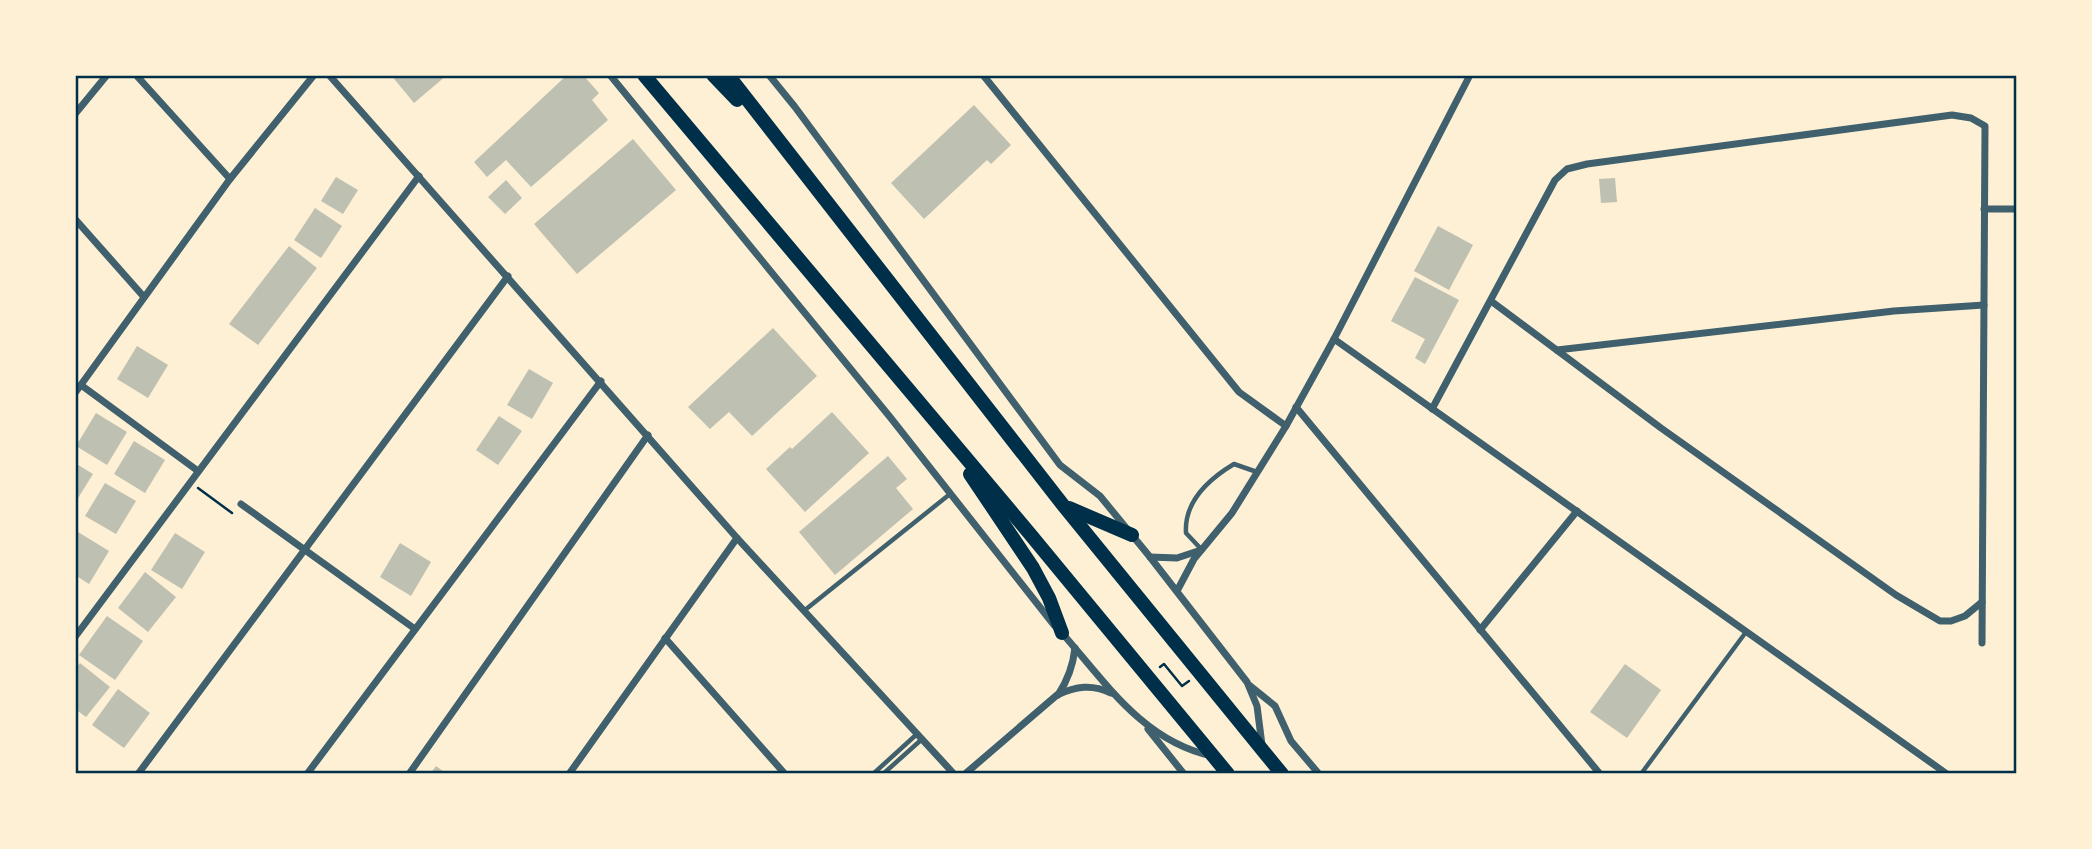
<svg xmlns="http://www.w3.org/2000/svg" width="2092" height="849" viewBox="0 0 2092 849" font-family="Cabin,sans-serif">
  <rect width="100%" height="100%" fill="#fdf0d5"/>
  <g fill="#bec0b2">
    <polygon points="391,75 447,75 414,103"/>
    <polygon points="567,75 583,75 599,93 592,100 608,120 531,187 506,160 487,177 474,162"/>
    <polygon points="974,105 1011,145 991,164 987,160 924,219 891,183"/>
    <polygon points="633,139 676,190 577,274 534,224"/>
    <polygon points="336,177 358,190 343,214 321,201"/>
    <polygon points="1615,178 1617,202 1601,203 1599,179"/>
    <polygon points="506,180 522,198 505,214 488,197"/>
    <polygon points="315,208 342,226 321,258 294,240"/>
    <polygon points="1438,226 1473,245 1449,290 1414,271"/>
    <polygon points="289,246 317,268 258,345 229,324"/>
    <polygon points="1415,277 1459,300 1425,364 1415,358 1425,339 1391,321"/>
    <polygon points="773,328 817,376 752,436 729,412 710,429 688,407"/>
    <polygon points="137,346 168,365 148,398 117,379"/>
    <polygon points="529,369 553,383 532,419 507,405"/>
    <polygon points="832,412 869,453 805,512 766,469 790,447 792,449"/>
    <polygon points="96,413 127,432 107,465 76,446"/>
    <polygon points="499,416 522,431 498,465 476,450"/>
    <polygon points="134,441 165,460 145,493 114,474"/>
    <polygon points="888,456 907,479 896,488 913,509 835,575 799,532"/>
    <polygon points="75,463 93,474 75,503"/>
    <polygon points="105,483 136,501 116,534 85,516"/>
    <polygon points="78,532 109,551 89,584 75,575 75,537"/>
    <polygon points="175,533 205,552 182,589 151,570"/>
    <polygon points="400,543 431,562 411,596 380,577"/>
    <polygon points="145,572 176,597 148,632 118,608"/>
    <polygon points="107,616 143,641 115,680 79,655"/>
    <polygon points="80,663 110,687 86,717 75,709 75,669"/>
    <polygon points="1625,664 1661,690 1627,738 1590,712"/>
    <polygon points="118,689 150,713 124,748 92,725"/>
    <polygon points="436,766 447,774 430,774"/>
  </g>
  <g fill="none" stroke-linecap="round" stroke-linejoin="round">
    <g stroke="#003049" stroke-width="2.5">
      <polyline points="198,488 232,513"/>
      <polyline points="1160,667 1164,664 1182,686 1189,681"/>
    </g>
    <g stroke="#3f606c" stroke-width="4.5">
      <path d="M1202,550L1186,533C1184,502 1209,479 1234,464L1257,472"/>
      <polyline points="805,610 950,494"/>
      <polyline points="873,774 917,734"/>
      <polyline points="883,774 921,740"/>
      <polyline points="1641,774 1746,632"/>
    </g>
    <g stroke="#3f606c" stroke-width="7">
      <polyline points="136,75 230,179"/>
      <polyline points="329,75 737,538 954,774"/>
      <polyline points="610,75 890,417 1054,625"/>
      <polyline points="769,75 795,107 1060,465 1100,496 1150,557 1247,682 1257,706 1262,745"/>
      <polyline points="983,75 1239,392 1286,426"/>
      <polyline points="75,114 107,75"/>
      <polyline points="1984,209 2017,209"/>
      <polyline points="75,219 144,297"/>
      <polyline points="1491,301 1661,428 1896,595 1940,621 1951,621 1965,616 1982,602"/>
      <polyline points="1334,339 1947,774"/>
      <polyline points="1557,350 1894,311 1984,305"/>
      <polyline points="81,385 198,471"/>
      <polyline points="75,393 230,179 314,75"/>
      <polyline points="1296,407 1600,774"/>
      <polyline points="1432,409 1555,180 1567,169 1587,164 1952,115 1971,118 1985,126 1982,643"/>
      <polyline points="241,504 415,629"/>
      <polyline points="1150,557 1177,558 1201,550"/>
      <polyline points="1177,591 1194,559 1232,513 1286,426 1334,339 1470,75"/>
      <polyline points="1480,630 1577,511"/>
      <path d="M1062,633C1106,683 1143,741 1212,756"/>
      <polyline points="75,637 419,176"/>
      <polyline points="665,638 785,774"/>
      <polyline points="1249,685 1275,706 1291,741 1319,774"/>
      <path d="M1058,695C1068,680 1073,666 1075,648"/>
      <polyline points="1148,729 1184,774"/>
      <polyline points="138,774 508,276"/>
      <polyline points="307,774 601,381"/>
      <polyline points="409,774 648,435"/>
      <polyline points="569,774 737,538"/>
      <path d="M965,774L1057,695C1076,686 1092,684 1111,693"/>
    </g>
    <g stroke="#003049" stroke-width="14">
      <polyline points="644,75 1030,534 1228,774"/>
      <polyline points="713,75 737,100"/>
      <polyline points="728,75 1063,505 1282,774"/>
      <polyline points="970,474 1033,568 1049,598 1062,633"/>
      <polyline points="1069,508 1132,535"/>
    </g>
  </g>
  <rect width="2092" height="849" fill="none" stroke="#fdf0d5" stroke-width="154"/>
  <rect x="77" y="77" width="1938" height="695" fill="none" stroke="#003049" stroke-width="2.5"/>
</svg>
